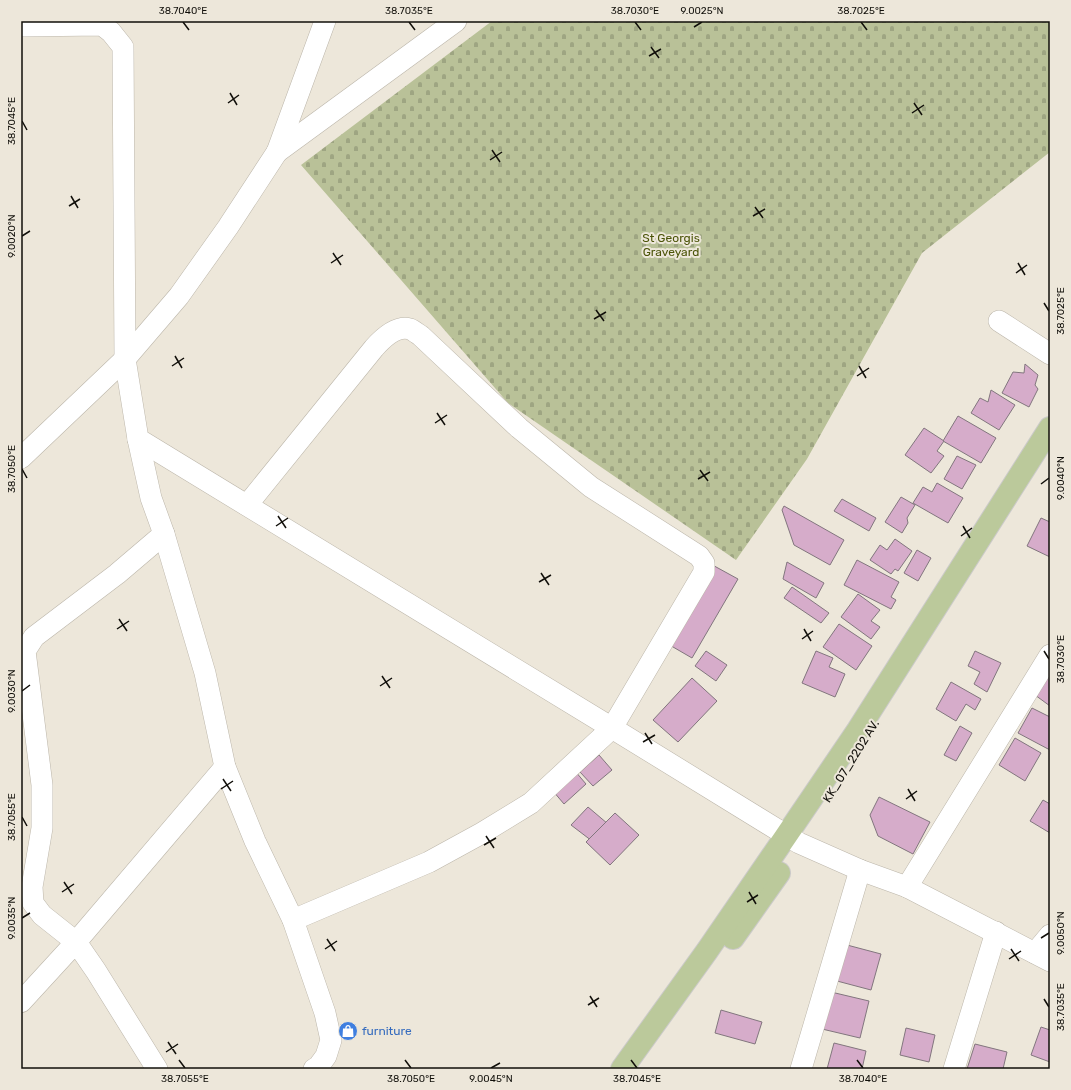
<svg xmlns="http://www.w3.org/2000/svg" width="1071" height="1090" viewBox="0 0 1071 1090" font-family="Rubik,sans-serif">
  <defs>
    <pattern id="cemetery-stones" width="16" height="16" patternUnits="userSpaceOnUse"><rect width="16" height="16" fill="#b9c198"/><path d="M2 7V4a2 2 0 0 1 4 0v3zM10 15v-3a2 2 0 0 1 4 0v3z" fill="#9ea582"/></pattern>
  </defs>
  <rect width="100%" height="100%" fill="#ede7da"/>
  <polygon fill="url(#cemetery-stones)" points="492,21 1050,21 1050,152 922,253 807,459 736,560 508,403 301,165"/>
  <g fill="#d6acca" stroke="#82767e">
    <polygon points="1025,364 1038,375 1035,385 1038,389 1029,407 1002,393 1013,372 1024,373"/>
    <polygon points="991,390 1015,405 999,430 971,413 980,398 988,402"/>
    <polygon points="958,416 996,438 981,463 943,441"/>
    <polygon points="924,428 944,441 937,451 944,456 931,473 905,455"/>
    <polygon points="957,456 976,465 962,489 944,479"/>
    <polygon points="937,483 963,498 948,523 913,503 923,487 932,492"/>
    <polygon points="901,497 915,505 907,518 908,523 902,533 885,522"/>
    <polygon points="842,499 876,518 869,531 834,511"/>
    <polygon points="784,506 844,540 830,565 794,545 782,510"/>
    <polygon points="1041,518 1050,522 1050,557 1027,546"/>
    <polygon points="895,539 912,551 898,571 895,569 891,574 870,560 880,545 887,550"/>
    <polygon points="917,550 931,558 918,581 904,573"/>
    <polygon points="857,560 899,582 891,597 896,600 891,609 844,585"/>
    <polygon points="707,562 738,579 692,658 661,640"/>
    <polygon points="787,562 824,583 816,598 783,579"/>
    <polygon points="792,587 829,613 821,623 784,598"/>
    <polygon points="858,594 880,610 871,621 880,627 871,639 841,617"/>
    <polygon points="839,624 872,646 856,670 823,647"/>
    <polygon points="706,651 727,665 716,681 695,666"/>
    <polygon points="816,651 833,658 829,667 845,674 835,697 802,683"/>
    <polygon points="975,651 1001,663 987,692 974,684 980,672 968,666"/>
    <polygon points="1050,675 1050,706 1035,695"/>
    <polygon points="692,678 717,701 678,742 653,720"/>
    <polygon points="951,682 981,699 975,710 966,704 956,721 936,709"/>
    <polygon points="1032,708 1050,717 1050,750 1018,733"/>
    <polygon points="960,726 972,733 956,761 944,755"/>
    <polygon points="1015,738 1041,753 1025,781 999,765"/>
    <polygon points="599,755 612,770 593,786 580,772"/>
    <polygon points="575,771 586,784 564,804 553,791"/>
    <polygon points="879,797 930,822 913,854 878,836 870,815"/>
    <polygon points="1043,800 1050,804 1050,833 1030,821"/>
    <polygon points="588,807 608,824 592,841 571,825"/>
    <polygon points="615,813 639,835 610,865 586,842"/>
    <polygon points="847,945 881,954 871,990 837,981"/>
    <polygon points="831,992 869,1001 860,1038 822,1029"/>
    <polygon points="721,1010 762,1022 755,1044 715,1033"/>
    <polygon points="1041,1027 1050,1030 1050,1062 1031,1055"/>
    <polygon points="906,1028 935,1035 929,1062 900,1055"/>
    <polygon points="834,1043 866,1051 862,1069 827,1069"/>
    <polygon points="975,1044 1007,1052 1003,1069 967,1069"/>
  </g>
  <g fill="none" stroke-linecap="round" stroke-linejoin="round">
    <defs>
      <g id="minor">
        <polyline points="21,26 102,25 111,32 123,47 125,359 138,439 612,728 799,843 860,870 907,887 1050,961"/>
        <polyline points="277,152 456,21"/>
        <polyline points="999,321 1050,354"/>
        <polyline points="138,439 151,498 164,534 205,673 225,767 255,841 293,920 325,1013 331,1040 326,1056 318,1067 314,1069"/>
        <polyline points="21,458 125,359 179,296 228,227 277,152 325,21"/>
        <path d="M247,505L374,348C382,339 396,325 410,329C413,330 418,334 421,336L519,428L591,487L699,556L704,563V572L612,728L531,803L482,833L429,862L293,920"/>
        <polyline points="164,534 117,574 34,637 25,651 42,785 42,828 32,887 33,903 42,915 76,942 225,767"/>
        <polyline points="907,887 1050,655"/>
        <polyline points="1035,953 1050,935"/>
        <polyline points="21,1002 76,942 96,971 157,1069"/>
        <polyline points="801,1069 860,870"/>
        <polyline points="954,1069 996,932"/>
      </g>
      <g id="primary">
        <polyline points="733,938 779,873"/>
        <polyline points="622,1069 707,951 786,836 858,730 1050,428"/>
      </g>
    </defs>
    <use href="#minor" stroke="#bcb6aa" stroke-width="22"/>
    <use href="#primary" stroke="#cbcac9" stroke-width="24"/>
    <use href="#minor" stroke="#fff" stroke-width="21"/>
    <use href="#primary" stroke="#bbc99b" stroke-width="22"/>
  </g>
  <path fill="none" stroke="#110f0a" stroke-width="1.5" d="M183,22L189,30M409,22L415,30M635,22L641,30M861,22L867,30M694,27L702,22M651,47L659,58M649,56L661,49M230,93L237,105M228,103L239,95M914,103L922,115M912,113L924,105M22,121L27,130M492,150L500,162M490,160L502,152M71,196L78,208M69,206L80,199M755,207L763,218M753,216L765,209M22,236L30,231M333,253L341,265M331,263L343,255M1018,263L1025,275M1016,273L1027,265M1044,303L1049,311M596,310L604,321M594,319L606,312M175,356L182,368M172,366L184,358M859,366L866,378M857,376L869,368M437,413L445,425M435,423L447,415M22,469L27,478M700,470L708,481M698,479L710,472M1041,484L1049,478M278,516L286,528M276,526L288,518M963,526L970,538M961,536L972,528M541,573L549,585M539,582L551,575M119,619L127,631M117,629L129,621M804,629L811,641M802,639L813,631M1044,651L1049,659M382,676L390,688M380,686L392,678M22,691L30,685M645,733L652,744M643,742L655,735M223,779L231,791M221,789L233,781M908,789L915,801M906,799L917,791M22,817L27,826M486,836L494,848M484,845L496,838M64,882L72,894M62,892L74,884M749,892L756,904M747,902L758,895M22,918L30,913M1041,938L1049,933M327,939L335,951M325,949L337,941M1011,949L1019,961M1009,959L1021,951M590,996L597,1007M1044,999L1049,1007M588,1005L599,998M168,1042L176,1054M166,1052L178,1044M179,1060L185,1068M405,1060L411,1068M631,1060L637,1068M857,1060L863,1068M491,1068L500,1063"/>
  <defs>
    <symbol id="shop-disc" viewBox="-11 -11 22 22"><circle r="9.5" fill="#3f7fe0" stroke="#ede7da"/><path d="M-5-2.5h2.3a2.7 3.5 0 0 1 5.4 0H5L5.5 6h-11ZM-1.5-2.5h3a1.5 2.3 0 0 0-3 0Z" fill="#fff"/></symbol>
  </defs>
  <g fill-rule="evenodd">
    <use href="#shop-disc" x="337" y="1020" width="22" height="22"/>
  </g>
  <g text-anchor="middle" stroke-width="4" stroke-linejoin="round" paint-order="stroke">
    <g font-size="12" fill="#4b5408" stroke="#ede7da">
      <text x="671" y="242">St Georgis<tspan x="671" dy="14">Graveyard</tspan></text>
    </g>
    <g font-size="12" fill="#110f0a" stroke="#ede7da">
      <text transform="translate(851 761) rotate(-58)" y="4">KK_07_2202 AV.</text>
    </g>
    <g font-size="12" fill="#366cbe" stroke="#ede7da" text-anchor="start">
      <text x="362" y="1035">furniture</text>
    </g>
  </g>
  <rect width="1071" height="1090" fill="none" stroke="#ede7da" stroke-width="44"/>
  <rect x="22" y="22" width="1027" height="1046" fill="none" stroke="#110f0a" stroke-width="1.5"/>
  <g font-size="10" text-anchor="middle" fill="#110f0a">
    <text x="183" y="14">38.7040°E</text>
    <text x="409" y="14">38.7035°E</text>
    <text x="635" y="14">38.7030°E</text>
    <text x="702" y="14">9.0025°N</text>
    <text x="861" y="14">38.7025°E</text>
    <text transform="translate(11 121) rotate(-90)" y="4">38.7045°E</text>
    <text transform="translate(11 236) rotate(-90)" y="4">9.0020°N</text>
    <text transform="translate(1060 311) rotate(-90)" y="4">38.7025°E</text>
    <text transform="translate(11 469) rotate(-90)" y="4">38.7050°E</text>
    <text transform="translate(1060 478) rotate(-90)" y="4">9.0040°N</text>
    <text transform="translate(1060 659) rotate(-90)" y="4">38.7030°E</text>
    <text transform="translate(11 691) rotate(-90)" y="4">9.0030°N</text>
    <text transform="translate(11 817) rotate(-90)" y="4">38.7055°E</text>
    <text transform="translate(11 918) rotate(-90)" y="4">9.0035°N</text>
    <text transform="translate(1060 933) rotate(-90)" y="4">9.0050°N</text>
    <text transform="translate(1060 1007) rotate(-90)" y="4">38.7035°E</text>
    <text x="185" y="1082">38.7055°E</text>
    <text x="411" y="1082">38.7050°E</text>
    <text x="491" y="1082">9.0045°N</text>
    <text x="637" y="1082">38.7045°E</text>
    <text x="863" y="1082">38.7040°E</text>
  </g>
</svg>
